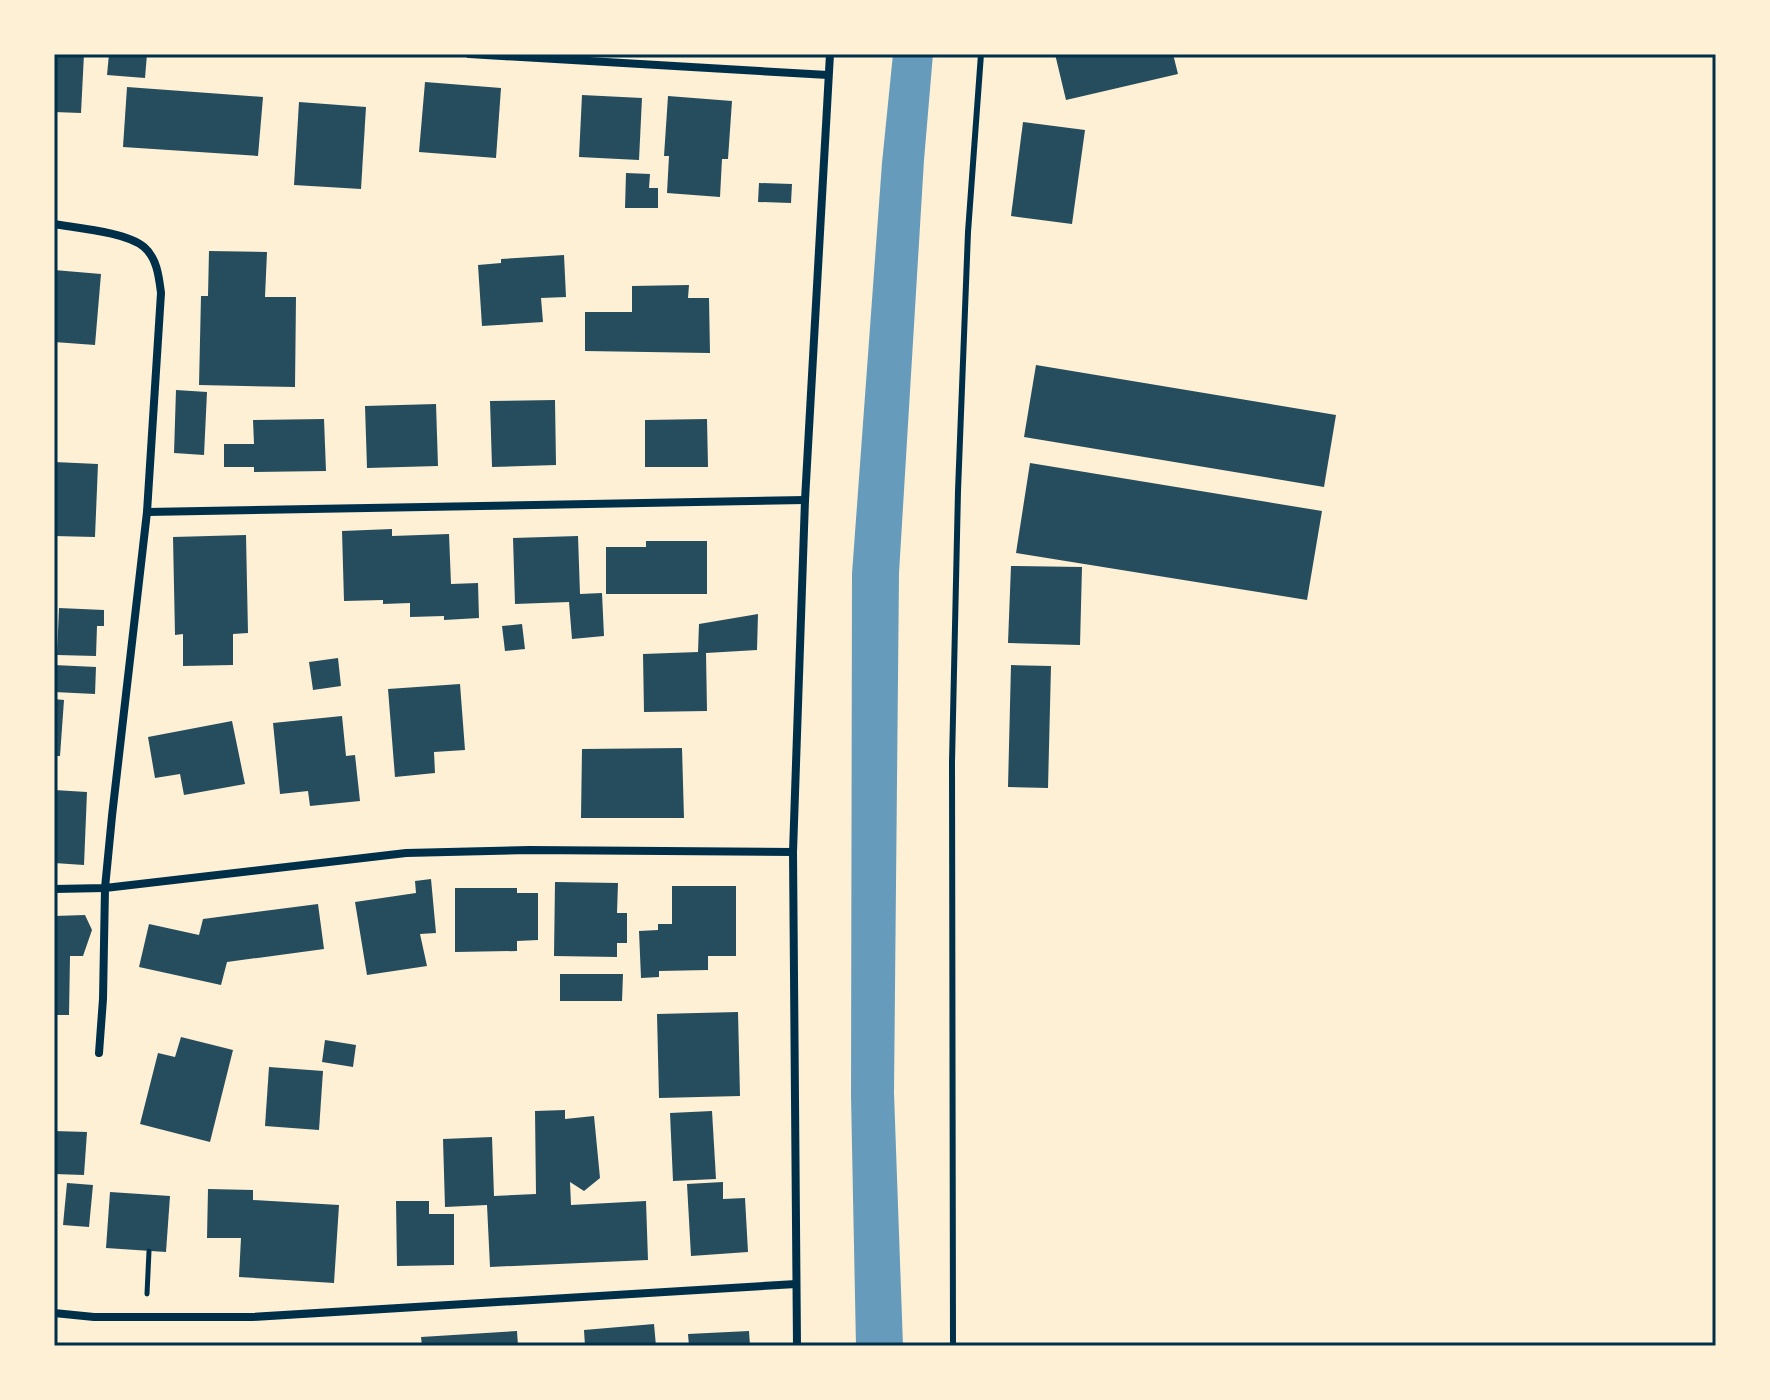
<svg xmlns="http://www.w3.org/2000/svg" width="1770" height="1400" viewBox="0 0 1770 1400" font-family="'Space Grotesk',sans-serif">
  <rect width="100%" height="100%" fill="#fdf0d5"/>
  <polygon fill="#669bbc" points="893,54 933,54 924,160 899,573 894,1093 903,1346 856,1346 851,1096 852,574 882,163"/>
  <g fill="#264d5e">
    <polygon points="54,54 84,54 81,113 54,112"/>
    <polygon points="109,54 147,54 145,78 107,75"/>
    <polygon points="1055,54 1173,54 1178,74 1066,100"/>
    <polygon points="425,82 501,88 496,158 419,152"/>
    <polygon points="127,87 263,97 258,156 123,147"/>
    <polygon points="582,95 642,98 639,160 579,157"/>
    <polygon points="668,96 732,101 728,159 722,159 720,197 667,193 669,156 664,156"/>
    <polygon points="299,102 366,107 361,189 294,185"/>
    <polygon points="1023,122 1085,130 1072,224 1011,216"/>
    <polygon points="626,173 650,174 649,188 658,188 658,208 625,208"/>
    <polygon points="759,183 792,184 791,203 758,202"/>
    <polygon points="209,251 267,252 265,297 296,297 295,387 199,385 201,296 208,296"/>
    <polygon points="564,255 566,297 541,298 543,322 482,326 478,265 501,263 501,259"/>
    <polygon points="54,270 101,274 95,345 54,342"/>
    <polygon points="689,285 688,298 709,298 710,353 585,351 585,312 632,312 632,286"/>
    <polygon points="1036,365 1336,415 1324,487 1024,437"/>
    <polygon points="176,390 207,392 204,455 174,453"/>
    <polygon points="555,400 556,465 492,467 490,401"/>
    <polygon points="436,404 438,466 367,468 365,406"/>
    <polygon points="324,419 326,471 254,472 254,467 224,467 224,444 254,444 253,420"/>
    <polygon points="707,419 708,467 645,467 645,420"/>
    <polygon points="54,462 98,464 95,537 54,536"/>
    <polygon points="1030,463 1322,511 1307,600 1016,553"/>
    <polygon points="392,529 392,536 449,534 451,584 478,583 479,618 444,620 444,616 410,617 410,603 383,604 383,600 344,601 342,531"/>
    <polygon points="246,535 248,633 233,634 233,665 183,666 183,634 175,635 173,537"/>
    <polygon points="578,536 580,594 602,593 604,636 572,639 569,602 515,604 513,538"/>
    <polygon points="646,541 707,541 707,594 606,594 606,547 646,547"/>
    <polygon points="1011,566 1082,567 1080,645 1008,643"/>
    <polygon points="59,608 104,610 104,626 97,626 96,656 57,655"/>
    <polygon points="758,614 757,650 706,653 707,711 644,712 643,654 698,652 699,624"/>
    <polygon points="522,624 525,649 505,651 502,626"/>
    <polygon points="338,658 341,686 313,690 309,662"/>
    <polygon points="54,665 96,667 95,694 54,692"/>
    <polygon points="1011,665 1051,666 1048,788 1008,787"/>
    <polygon points="460,684 465,750 434,752 435,773 395,777 388,689"/>
    <polygon points="54,699 64,700 60,756 54,756"/>
    <polygon points="342,716 346,756 355,755 360,801 310,806 308,791 280,794 273,723"/>
    <polygon points="232,721 245,784 184,795 180,774 155,778 148,737"/>
    <polygon points="682,748 684,818 581,818 582,749"/>
    <polygon points="54,790 87,792 84,865 54,863"/>
    <polygon points="431,879 436,933 420,934 427,966 367,975 355,902 416,893 415,881"/>
    <polygon points="555,882 618,883 617,913 627,913 627,943 617,943 617,957 554,956"/>
    <polygon points="672,886 736,886 736,956 708,956 708,970 659,971 659,977 641,978 639,931 658,930 658,924 672,924"/>
    <polygon points="455,888 517,888 517,893 538,893 538,940 517,941 517,951 455,952"/>
    <polygon points="318,904 324,949 227,962 221,985 139,967 149,924 199,935 203,919"/>
    <polygon points="85,915 92,930 83,956 70,956 69,1015 54,1015 54,916"/>
    <polygon points="560,974 623,974 622,1001 560,1001"/>
    <polygon points="738,1012 740,1096 659,1098 657,1014"/>
    <polygon points="181,1037 233,1050 210,1142 140,1124 158,1053 175,1057"/>
    <polygon points="325,1040 356,1045 353,1067 322,1062"/>
    <polygon points="269,1067 323,1071 319,1130 265,1126"/>
    <polygon points="565,1110 565,1119 594,1116 600,1178 584,1191 570,1182 571,1205 646,1201 648,1260 490,1267 487,1205 445,1207 443,1139 492,1137 494,1196 536,1194 535,1111"/>
    <polygon points="712,1111 716,1179 673,1181 670,1113"/>
    <polygon points="54,1131 87,1132 84,1175 54,1174"/>
    <polygon points="723,1182 723,1199 745,1198 748,1252 691,1256 687,1184"/>
    <polygon points="67,1183 93,1185 89,1227 63,1225"/>
    <polygon points="208,1189 253,1190 253,1200 339,1205 334,1283 239,1277 241,1238 207,1238"/>
    <polygon points="110,1192 170,1196 166,1252 106,1248"/>
    <polygon points="396,1201 429,1201 429,1214 454,1214 454,1265 397,1266"/>
    <polygon points="654,1324 656,1346 585,1346 584,1330"/>
    <polygon points="517,1331 518,1346 422,1346 421,1337"/>
    <polygon points="749,1331 750,1346 689,1346 688,1334"/>
  </g>
  <g fill="none" stroke-linecap="round" stroke-linejoin="round">
    <polyline stroke="#003049" stroke-width="5" points="147,1294 149,1251"/>
    <polyline stroke="#003049" stroke-width="6" points="953,1346 952,762 958,491 968,232 981,54"/>
    <g stroke="#003049" stroke-width="8">
      <polyline points="469,54 828,75"/>
      <path d="M54,224C77,228 127,232 144,247C157,258 159,277 161,293L147,512L112,816L105,888L103,999L99,1053"/>
      <polyline points="147,512 805,500"/>
      <polyline points="54,889 105,888 406,853 529,850 793,852"/>
      <polyline points="54,1313 94,1317 252,1317 796,1284"/>
      <polyline points="797,1346 793,852 805,500 830,54"/>
    </g>
  </g>
  <rect width="1770" height="1400" fill="none" stroke="#fdf0d5" stroke-width="112"/>
  <rect x="56" y="56" width="1658" height="1288" fill="none" stroke="#003049" stroke-width="3"/>
</svg>
